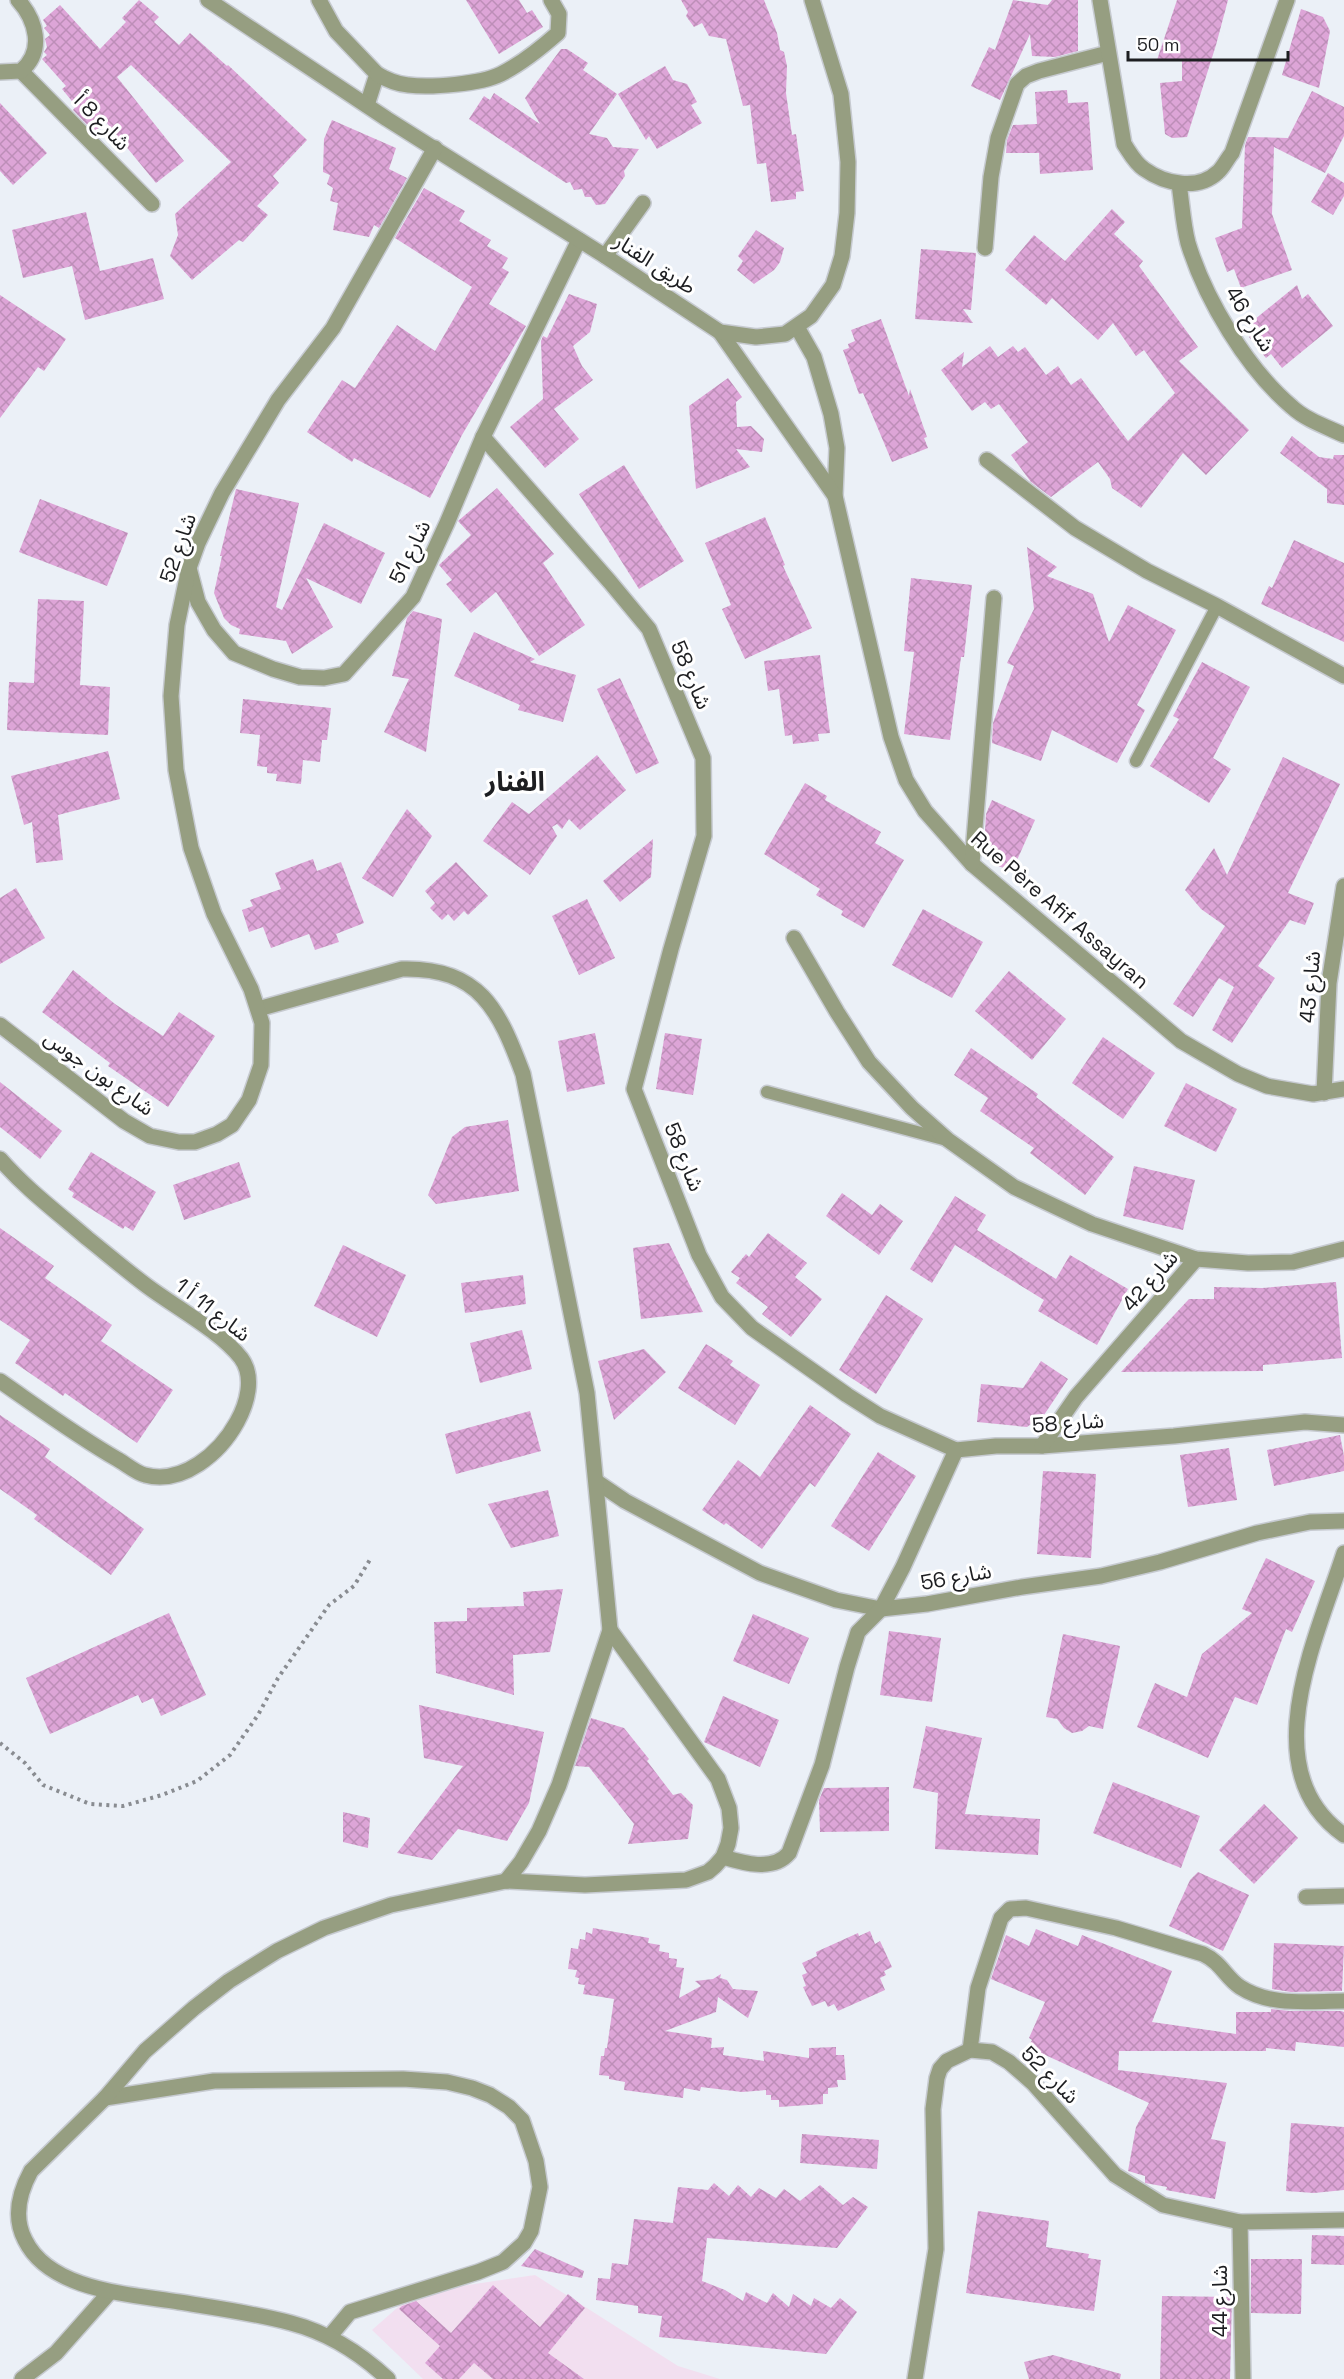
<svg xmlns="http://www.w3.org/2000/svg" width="1344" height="2379" viewBox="0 0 1344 2379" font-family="'Space Grotesk','Noto Sans Arabic',sans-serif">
  <defs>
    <pattern id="building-cross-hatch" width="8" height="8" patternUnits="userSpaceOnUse" patternTransform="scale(1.5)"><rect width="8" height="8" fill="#dda5d7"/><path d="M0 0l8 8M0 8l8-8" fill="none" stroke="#bd8eb8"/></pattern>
  </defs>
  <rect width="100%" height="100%" fill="#ebf0f7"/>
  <polygon fill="#f2dff0" points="535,2275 678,2366 720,2379 423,2379 372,2330 414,2293"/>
  <g fill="url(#building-cross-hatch)">
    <polygon points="139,0 159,17 154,22 179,45 190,33 227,66 228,65 307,140 273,176 279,183 257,206 268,215 243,242 239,240 192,280 170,256 178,235 175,214 231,162 131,65 117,77 184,161 156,183 106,122 94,132 73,110 76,106 62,89 66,86 42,59 47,55 44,52 47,47 45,39 50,35 44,28 47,26 43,20 60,5 100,49 126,22 122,18"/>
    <polygon points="466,0 519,0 527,13 532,10 543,27 499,54"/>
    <polygon points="681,0 764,0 777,33 780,50 784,52 787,66 786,93 792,135 796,134 804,191 796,192 796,199 771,202 766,163 757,164 750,105 743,106 726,39 709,36 702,23 694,27 686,16 688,12"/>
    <polygon points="1013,0 1048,5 1052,0 1078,0 1078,51 1055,57 1032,56 1030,34 1000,100 971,86 989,47 995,50"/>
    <polygon points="1177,0 1228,0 1216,45 1187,137 1172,138 1165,134 1160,83 1182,81 1182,61 1157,60"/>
    <polygon points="1301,9 1323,17 1330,31 1319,88 1282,75"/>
    <polygon points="561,49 567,49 588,63 583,70 617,94 589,134 607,138 613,147 639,149 624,171 625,176 605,204 596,205 591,197 585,197 582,189 574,190 570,182 566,183 469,119 484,96 490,100 494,93 540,124 525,98"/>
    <polygon points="665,66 673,80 687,84 697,102 691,105 702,123 657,149 649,136 646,140 618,94"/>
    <polygon points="1067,90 1068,103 1088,102 1093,170 1040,174 1039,153 1006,153 1007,140 1013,125 1037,124 1035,92"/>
    <polygon points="1312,91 1344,107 1344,136 1325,173 1274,147 1272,214 1292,270 1241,288 1234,269 1227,272 1215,238 1242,228 1245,145 1248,137 1288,138"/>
    <polygon points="0,103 47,153 13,185 0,171"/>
    <polygon points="332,120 396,148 389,169 407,178 379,228 374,225 369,237 333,230 338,203 330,201 333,188 327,184 330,175 323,172 324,139"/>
    <polygon points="1328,173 1344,183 1344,196 1333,215 1311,202"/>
    <polygon points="424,188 465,211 459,221 491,240 487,246 508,258 502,268 509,272 489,304 526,326 462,435 430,498 354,458 352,462 307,432 342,380 355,388 397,325 435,351 472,287 395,238"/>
    <polygon points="1112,209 1125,222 1114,234 1143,261 1139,266 1198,347 1179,361 1249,430 1206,475 1183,453 1141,508 1112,488 1110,479 1098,462 1051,497 1031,482 1011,455 1028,442 999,404 991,409 985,402 972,411 941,370 964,352 962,367 990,346 998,357 1013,346 1018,352 1025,347 1046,375 1058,366 1071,385 1081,378 1128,441 1175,393 1144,350 1136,356 1113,323 1098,340 1052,298 1046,305 1005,270 1034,235 1065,261"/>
    <polygon points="86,212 100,271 153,258 164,299 85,320 72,266 23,278 12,230"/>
    <polygon points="756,230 784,248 780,262 774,270 754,284 737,270 743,261 738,256"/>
    <polygon points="921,249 976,253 971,310 963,309 973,323 915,319"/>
    <polygon points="1297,285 1302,299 1308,294 1333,326 1282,368 1271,354 1266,358 1249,337 1256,332 1249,324"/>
    <polygon points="569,294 597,304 590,332 573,346 582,366 593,380 554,409 579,439 545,468 510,427 543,399 541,341 543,336 547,338"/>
    <polygon points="0,295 66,339 44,371 38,367 0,418"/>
    <polygon points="881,319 909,396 910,389 927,437 924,438 928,448 892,462 863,393 859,394 843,350 849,348 848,344 855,341 851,330"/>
    <polygon points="728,378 742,397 736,402 737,427 751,426 764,439 762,452 736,449 750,467 696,489 689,406"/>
    <polygon points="1292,436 1319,457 1333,459 1334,455 1344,455 1344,505 1327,503 1327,489 1280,453"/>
    <polygon points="624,465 684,561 639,589 579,494"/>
    <polygon points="497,488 554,554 543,563 585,625 539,656 496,592 471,613 446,584 452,580 439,565 471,535 458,521"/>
    <polygon points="236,489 299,503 276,607 282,610 324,523 385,553 361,604 306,578 333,627 292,654 286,641 239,634 240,629 231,625 224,618 214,593 222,556 220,556"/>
    <polygon points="40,499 128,533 107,586 19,552"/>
    <polygon points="765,517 785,565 783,566 812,628 745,659 722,609 731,605 705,543"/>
    <polygon points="1294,540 1344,563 1344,642 1261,604 1269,586 1272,588"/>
    <polygon points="1027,547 1057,567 1047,576 1093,594 1109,642 1128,605 1176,630 1137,705 1145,710 1117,763 1052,730 1041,761 992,743 993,723 1014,666 1007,663 1034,609"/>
    <polygon points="911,578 972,585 964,657 961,657 950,740 904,734 914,652 904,651"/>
    <polygon points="38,599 84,601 80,685 110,687 108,735 7,730 9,682 34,683"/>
    <polygon points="413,611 442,619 426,752 384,732 409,679 392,676 407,618"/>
    <polygon points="474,632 535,659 530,662 576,675 563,722 518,710 520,705 454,676"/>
    <polygon points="820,655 830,733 818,734 819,741 793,744 792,735 785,736 779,689 768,691 764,661"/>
    <polygon points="1202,662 1250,687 1213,758 1231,769 1209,803 1150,766 1179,719 1173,716"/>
    <polygon points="620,678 659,763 636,774 597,689"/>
    <polygon points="243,699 331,708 327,740 322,740 320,762 303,760 301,784 276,781 277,774 267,773 267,767 257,766 260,735 240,733"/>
    <polygon points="108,751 120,799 58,815 63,860 36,863 32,822 24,825 11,776"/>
    <polygon points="597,755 626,790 580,830 569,819 562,829 557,824 552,827 557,836 530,875 483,841 512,802 529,814"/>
    <polygon points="1283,757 1340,784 1288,893 1314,903 1305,925 1290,920 1258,966 1275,978 1232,1043 1212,1030 1234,987 1219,978 1193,1017 1173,1004 1225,926 1201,909 1185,890 1214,848 1227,875"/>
    <polygon points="805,783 827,796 825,800 881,832 875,843 904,860 864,928 841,915 843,911 816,895 820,889 764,854"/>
    <polygon points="992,800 1035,820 1012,871 998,866 985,831 986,814"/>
    <polygon points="407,809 432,836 393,897 362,878"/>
    <polygon points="653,839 651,877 620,902 603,881"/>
    <polygon points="313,859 317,871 341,862 364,923 336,934 339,942 315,950 309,934 271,948 263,927 249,932 242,910 253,906 250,900 281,889 275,873"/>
    <polygon points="456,862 488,896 468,915 464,911 454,921 448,914 442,920 430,908 435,903 425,891"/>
    <polygon points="16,888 45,938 0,964 0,898"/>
    <polygon points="587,899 615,958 579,975 552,916"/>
    <polygon points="923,909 983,942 952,998 892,965"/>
    <polygon points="73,970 115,1004 163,1036 179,1012 215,1036 168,1107 108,1066 110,1063 42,1012"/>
    <polygon points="1009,971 1066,1019 1032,1060 975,1011"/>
    <polygon points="595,1033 605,1084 567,1092 558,1041"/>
    <polygon points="665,1033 702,1039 693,1095 656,1089"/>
    <polygon points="1103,1037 1155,1073 1123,1119 1072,1083"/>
    <polygon points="971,1048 1038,1094 1036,1097 1114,1157 1085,1195 1030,1153 1034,1148 980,1111 988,1098 954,1075"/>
    <polygon points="0,1082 62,1131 40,1159 0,1127"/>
    <polygon points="1186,1083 1237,1109 1216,1152 1164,1126"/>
    <polygon points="508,1120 519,1191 436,1204 428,1195 452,1137 465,1127"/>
    <polygon points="91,1152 156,1192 133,1231 125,1226 123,1229 72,1197 74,1193 68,1189"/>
    <polygon points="239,1162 251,1197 184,1220 173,1185"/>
    <polygon points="1134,1166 1195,1180 1183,1230 1123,1216"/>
    <polygon points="842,1193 872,1215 880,1204 903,1221 879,1255 826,1216"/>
    <polygon points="955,1196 986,1215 977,1230 1056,1279 1070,1255 1128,1289 1097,1345 1038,1311 1044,1300 955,1245 932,1283 910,1269"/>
    <polygon points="0,1228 54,1266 45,1278 112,1325 101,1341 173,1390 137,1443 65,1393 63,1396 15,1363 30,1340 0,1320"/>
    <polygon points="768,1233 807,1263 795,1277 822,1299 791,1337 762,1314 768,1307 736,1283 740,1278 731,1272 746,1254 749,1257"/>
    <polygon points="669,1243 703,1312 641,1319 633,1248"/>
    <polygon points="343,1245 406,1275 377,1337 314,1306"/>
    <polygon points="523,1275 526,1304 465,1313 461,1283"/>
    <polygon points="1336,1282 1342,1358 1263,1365 1263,1371 1121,1372 1189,1299 1214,1299 1214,1287 1262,1288"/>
    <polygon points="886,1295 923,1319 876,1394 839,1370"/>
    <polygon points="522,1330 532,1369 480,1383 470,1343"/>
    <polygon points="706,1344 733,1361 730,1365 760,1385 735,1425 678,1388"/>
    <polygon points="644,1349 666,1372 614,1420 598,1361"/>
    <polygon points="1041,1361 1068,1379 1044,1415 1027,1427 977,1422 981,1384 1023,1388"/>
    <polygon points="810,1405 851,1434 815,1487 810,1483 762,1549 726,1523 724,1525 702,1510 738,1460 760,1477"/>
    <polygon points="530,1411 541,1451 456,1474 445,1434"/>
    <polygon points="0,1415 50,1449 45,1457 144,1529 111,1575 34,1519 37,1515 0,1489"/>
    <polygon points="1340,1435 1344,1456 1344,1471 1274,1486 1267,1450"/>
    <polygon points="1229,1448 1237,1500 1188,1507 1180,1455"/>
    <polygon points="878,1452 916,1476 869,1551 831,1526"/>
    <polygon points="1043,1471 1096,1474 1091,1558 1037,1554"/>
    <polygon points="548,1490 559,1536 511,1548 488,1504"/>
    <polygon points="1266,1558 1315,1581 1292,1632 1286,1629 1257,1705 1235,1697 1208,1758 1137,1727 1155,1683 1187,1697 1202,1654 1252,1613 1242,1609"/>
    <polygon points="563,1589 550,1652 513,1655 514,1695 436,1673 434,1622 467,1621 467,1608 524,1606 523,1592"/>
    <polygon points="169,1613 206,1695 161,1716 153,1698 142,1703 138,1695 50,1734 26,1678"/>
    <polygon points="753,1614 809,1638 789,1684 733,1661"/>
    <polygon points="889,1631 941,1638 932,1702 880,1695"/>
    <polygon points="1063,1634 1120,1646 1103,1729 1089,1726 1082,1731 1072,1733 1064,1728 1057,1719 1046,1717"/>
    <polygon points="723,1696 779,1720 760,1767 704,1742"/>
    <polygon points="419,1705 544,1732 529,1803 507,1841 458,1829 432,1860 397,1853 463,1766 424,1758"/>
    <polygon points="591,1718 624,1728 649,1759 647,1761 673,1795 681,1793 693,1805 688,1839 628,1844 634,1824 589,1767 575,1766"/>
    <polygon points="926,1726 982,1738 965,1814 1040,1819 1038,1855 935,1849 938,1793 913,1788"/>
    <polygon points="1113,1782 1200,1816 1181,1868 1093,1833"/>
    <polygon points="889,1787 889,1831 820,1832 819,1800 824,1788"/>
    <polygon points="1264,1804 1298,1838 1254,1884 1219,1850"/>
    <polygon points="343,1812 370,1818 368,1848 343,1842"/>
    <polygon points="1198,1872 1249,1895 1223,1951 1169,1926 1190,1880"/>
    <polygon points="593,1928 649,1938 648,1943 660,1945 659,1951 669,1953 669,1958 677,1959 676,1967 684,1968 679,1998 701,1986 695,1981 713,1979 721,1974 720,1978 727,1980 733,1989 758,1991 748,2018 718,1997 716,2012 665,2031 712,2038 711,2048 724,2047 723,2055 764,2061 763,2051 809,2058 809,2048 836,2047 836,2055 844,2055 846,2080 837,2080 838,2087 828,2088 828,2094 823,2094 823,2104 779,2107 779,2100 771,2100 771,2095 766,2095 766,2090 742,2092 701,2087 700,2091 684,2088 683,2098 624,2090 625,2082 609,2079 609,2076 599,2075 601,2056 604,2056 605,2048 607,2048 614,1999 583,1994 585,1985 578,1984 579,1978 575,1977 577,1970 568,1969 571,1948 578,1949 580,1939 585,1940 586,1932 592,1934"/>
    <polygon points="1036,1929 1078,1946 1082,1935 1172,1971 1152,2022 1236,2034 1236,2012 1271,2012 1271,2009 1290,2011 1341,2011 1344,2012 1344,2047 1296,2042 1295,2051 1266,2048 1266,2051 1119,2051 1118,2070 1227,2083 1211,2139 1226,2142 1215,2199 1166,2190 1167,2187 1145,2183 1145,2176 1128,2171 1136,2127 1149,2103 1028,2047 1032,2040 1029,2038 1045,2002 991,1979 1006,1935 1029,1946"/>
    <polygon points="870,1931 875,1944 880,1941 892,1967 884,1971 886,1975 880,1978 885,1990 838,2011 834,2004 828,2007 825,2001 812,2006 803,1987 806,1986 802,1975 807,1973 802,1963 817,1956 816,1952 858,1933 859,1936"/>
    <polygon points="1274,1943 1344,1946 1342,1991 1291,1992 1272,1989"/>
    <polygon points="1291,2123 1344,2127 1344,2190 1314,2193 1286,2191"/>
    <polygon points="802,2134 879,2140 877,2169 800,2163"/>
    <polygon points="714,2183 729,2196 738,2185 751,2197 759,2188 776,2198 784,2189 800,2201 820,2185 843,2205 853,2197 868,2207 837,2248 707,2238 702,2281 725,2290 743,2301 746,2292 767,2303 773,2293 789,2307 793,2294 811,2306 814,2298 831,2308 840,2298 857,2312 826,2354 659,2337 662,2316 638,2313 638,2306 596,2300 598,2278 610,2279 612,2263 628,2265 634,2219 673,2223 678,2187 708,2190"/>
    <polygon points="978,2211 1049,2221 1046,2247 1089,2254 1088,2258 1101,2260 1094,2311 966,2293"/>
    <polygon points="1312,2235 1344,2236 1344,2265 1311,2264"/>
    <polygon points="535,2249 584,2271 582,2278 521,2266"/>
    <polygon points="1251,2259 1302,2259 1301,2314 1251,2313"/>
    <polygon points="493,2285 540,2327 568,2294 585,2308 548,2353 584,2379 493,2379 474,2363 459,2379 443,2379 425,2363 440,2346 399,2309 402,2306 416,2301 451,2333"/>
    <polygon points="1162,2296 1232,2297 1230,2379 1160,2379"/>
    <polygon points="1053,2355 1121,2374 1120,2379 1029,2379 1024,2362"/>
  </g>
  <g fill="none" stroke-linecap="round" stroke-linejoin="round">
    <defs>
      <g id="service">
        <polyline points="1136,761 1217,606"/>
        <polyline points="767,1092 947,1140"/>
      </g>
      <g id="minor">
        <polyline points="319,0 336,31 377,74 367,105"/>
        <polyline points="21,71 152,204"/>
        <path d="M0,72L21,71C45,51 36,20 18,0"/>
        <path d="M377,74C387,80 397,84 408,85C430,88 481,84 501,74C521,64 541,48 558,33L559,14L551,0"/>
        <path d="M1179,184C1182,203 1183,224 1188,243C1205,299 1247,369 1292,407C1306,420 1327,427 1344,435"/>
        <polyline points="985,248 991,177 998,138 1017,84 1026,76 1039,71 1108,53"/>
        <polyline points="605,256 643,203"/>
        <polyline points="797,327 814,357 831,414 837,448 835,496 891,737 906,780 925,811 972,864 1181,1041 1238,1074 1267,1086 1313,1094 1344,1089"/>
        <polyline points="720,332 835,496"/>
        <polyline points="483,437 610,582 649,629 703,758 704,836 671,949 634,1089 699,1255 722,1297 752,1328 847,1395 880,1416 956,1450 996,1446 1042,1446 1174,1436 1305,1422 1344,1425"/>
        <polyline points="987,460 1075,528 1147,571 1217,606 1344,676"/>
        <polyline points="189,568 198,602 214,630 234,653 273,669 300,677 324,678 344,674 413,597 447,523 483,437 579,240"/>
        <polyline points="972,864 994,598"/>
        <polyline points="794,938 837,1012 869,1062 912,1108 948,1140 1014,1187 1092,1224 1196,1259 1248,1263 1293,1262 1344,1249"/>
        <polyline points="1324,1093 1329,983 1344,886"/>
        <path d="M0,1159C26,1189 57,1212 87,1238C107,1254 127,1271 147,1286C175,1307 220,1331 241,1358C255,1377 247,1404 237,1422C220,1453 183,1485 145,1475C136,1473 126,1464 117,1459C77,1436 39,1408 0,1381"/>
        <polyline points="1042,1446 1076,1397 1196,1259"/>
        <polyline points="597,1482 625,1501 760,1573 836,1600 881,1609 927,1604 1022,1587 1101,1576 1160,1562 1257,1533 1310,1522 1344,1521"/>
        <path d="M1344,1553C1317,1637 1252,1771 1344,1835"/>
        <path d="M723,1857C743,1863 773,1872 789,1853L822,1765L847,1667L858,1632L881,1609L903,1567L956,1450"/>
        <polyline points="1306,1897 1344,1896"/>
        <path d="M970,2050L978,1988L1001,1918L1010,1909L1026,1908L1116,1928L1203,1954C1222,1963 1225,1977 1240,1987C1271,2007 1309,2001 1344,2001"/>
        <polyline points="105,2098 214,2081 403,2079 447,2082 472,2088 490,2095 509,2107 522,2120 536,2161 540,2187 531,2231 524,2243 503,2262 478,2272 350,2312 330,2336"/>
        <polyline points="1240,2222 1243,2379"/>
        <polyline points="22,2379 56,2353 110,2292"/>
        <polyline points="915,2379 936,2249 933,2109 937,2078 940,2069 947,2061 970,2050 992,2052 1009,2062 1033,2083 1115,2175 1163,2205 1240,2222 1344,2220"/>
      </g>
      <g id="tertiary">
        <polyline points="208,0 387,119 605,256 720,332 756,337 785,334 811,316 833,285 842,256 847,213 848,162 841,94 812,0"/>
        <path d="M1100,0L1124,144C1130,153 1135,163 1144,169C1165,184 1198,191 1218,172C1223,168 1227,159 1232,153L1287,0"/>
        <path d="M258,1009L402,969C480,967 499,1010 523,1074L587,1393L610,1630L559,1785L539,1831L521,1862L506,1881"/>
        <polyline points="0,1025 124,1121 150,1136 179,1142 195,1142 217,1134 232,1125 249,1100 261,1065 262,1023 251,989 214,914 191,848 176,770 171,696 177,625 189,568 198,543 222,493 278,400 333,328 435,148"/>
        <path d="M388,2379C359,2352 329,2333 291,2323C254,2313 216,2308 179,2302C130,2294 50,2291 25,2240C13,2217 19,2193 31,2171L105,2098L145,2051L194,2008L229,1981L277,1951L324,1928L391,1905L506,1881L585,1885L686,1880L708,1872L715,1866L723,1857L728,1844L731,1828L729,1808L718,1779L610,1630"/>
      </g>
    </defs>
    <use href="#service" stroke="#c6cad0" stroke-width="15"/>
    <use href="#minor" stroke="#c6cad0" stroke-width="18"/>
    <use href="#tertiary" stroke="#c6cad0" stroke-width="18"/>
    <polyline stroke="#898c91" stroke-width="4" stroke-dasharray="3 4.5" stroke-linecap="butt" points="0,1743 25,1763 43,1785 90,1804 123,1806 162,1795 197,1781 230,1755 258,1715 278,1678 329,1605 354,1586 371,1558"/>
    <use href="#service" stroke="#969e81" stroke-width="12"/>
    <use href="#minor" stroke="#969e81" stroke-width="15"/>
    <use href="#tertiary" stroke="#969e81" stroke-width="15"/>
  </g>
  <g text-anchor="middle" stroke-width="6" stroke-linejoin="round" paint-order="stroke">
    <g font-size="21" fill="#1d1e21" stroke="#fff">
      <text transform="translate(102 122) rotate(46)" y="7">شارع 8 أ</text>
      <text transform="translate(655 264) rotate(33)" y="7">طريق الفنار</text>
      <text transform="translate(1250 319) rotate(58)" y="7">شارع 46</text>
      <text transform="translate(178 548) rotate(-71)" y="7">شارع 52</text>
      <text transform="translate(410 552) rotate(-64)" y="7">شارع 51</text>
      <text transform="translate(691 675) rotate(67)" y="7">شارع 58</text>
      <text transform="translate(1060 910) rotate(41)" y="7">Rue Père Afif Assayran</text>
      <text transform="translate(1310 987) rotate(-85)" y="7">شارع 43</text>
      <text transform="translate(99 1073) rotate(36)" y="7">شارع بون جوس</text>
      <text transform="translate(684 1157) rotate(68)" y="7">شارع 58</text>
      <text transform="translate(1150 1281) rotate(-49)" y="7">شارع 42</text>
      <text transform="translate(213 1310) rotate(38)" y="7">شارع 11 أ 1</text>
      <text transform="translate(1068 1423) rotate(-4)" y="7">شارع 58</text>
      <text transform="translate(956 1577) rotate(-10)" y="7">شارع 56</text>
      <text transform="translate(1050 2075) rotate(45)" y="7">شارع 52</text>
      <text transform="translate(1220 2301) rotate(-90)" y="7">شارع 44</text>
    </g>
    <g font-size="27" font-weight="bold" fill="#1d1e21" stroke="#fff">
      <text x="515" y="791">الفنار</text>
    </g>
  </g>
  <path d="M1128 51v9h160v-9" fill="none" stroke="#1d1e21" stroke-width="3"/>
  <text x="1137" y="51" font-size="18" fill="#1d1e21" stroke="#ffffff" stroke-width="4.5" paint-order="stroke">50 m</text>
</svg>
